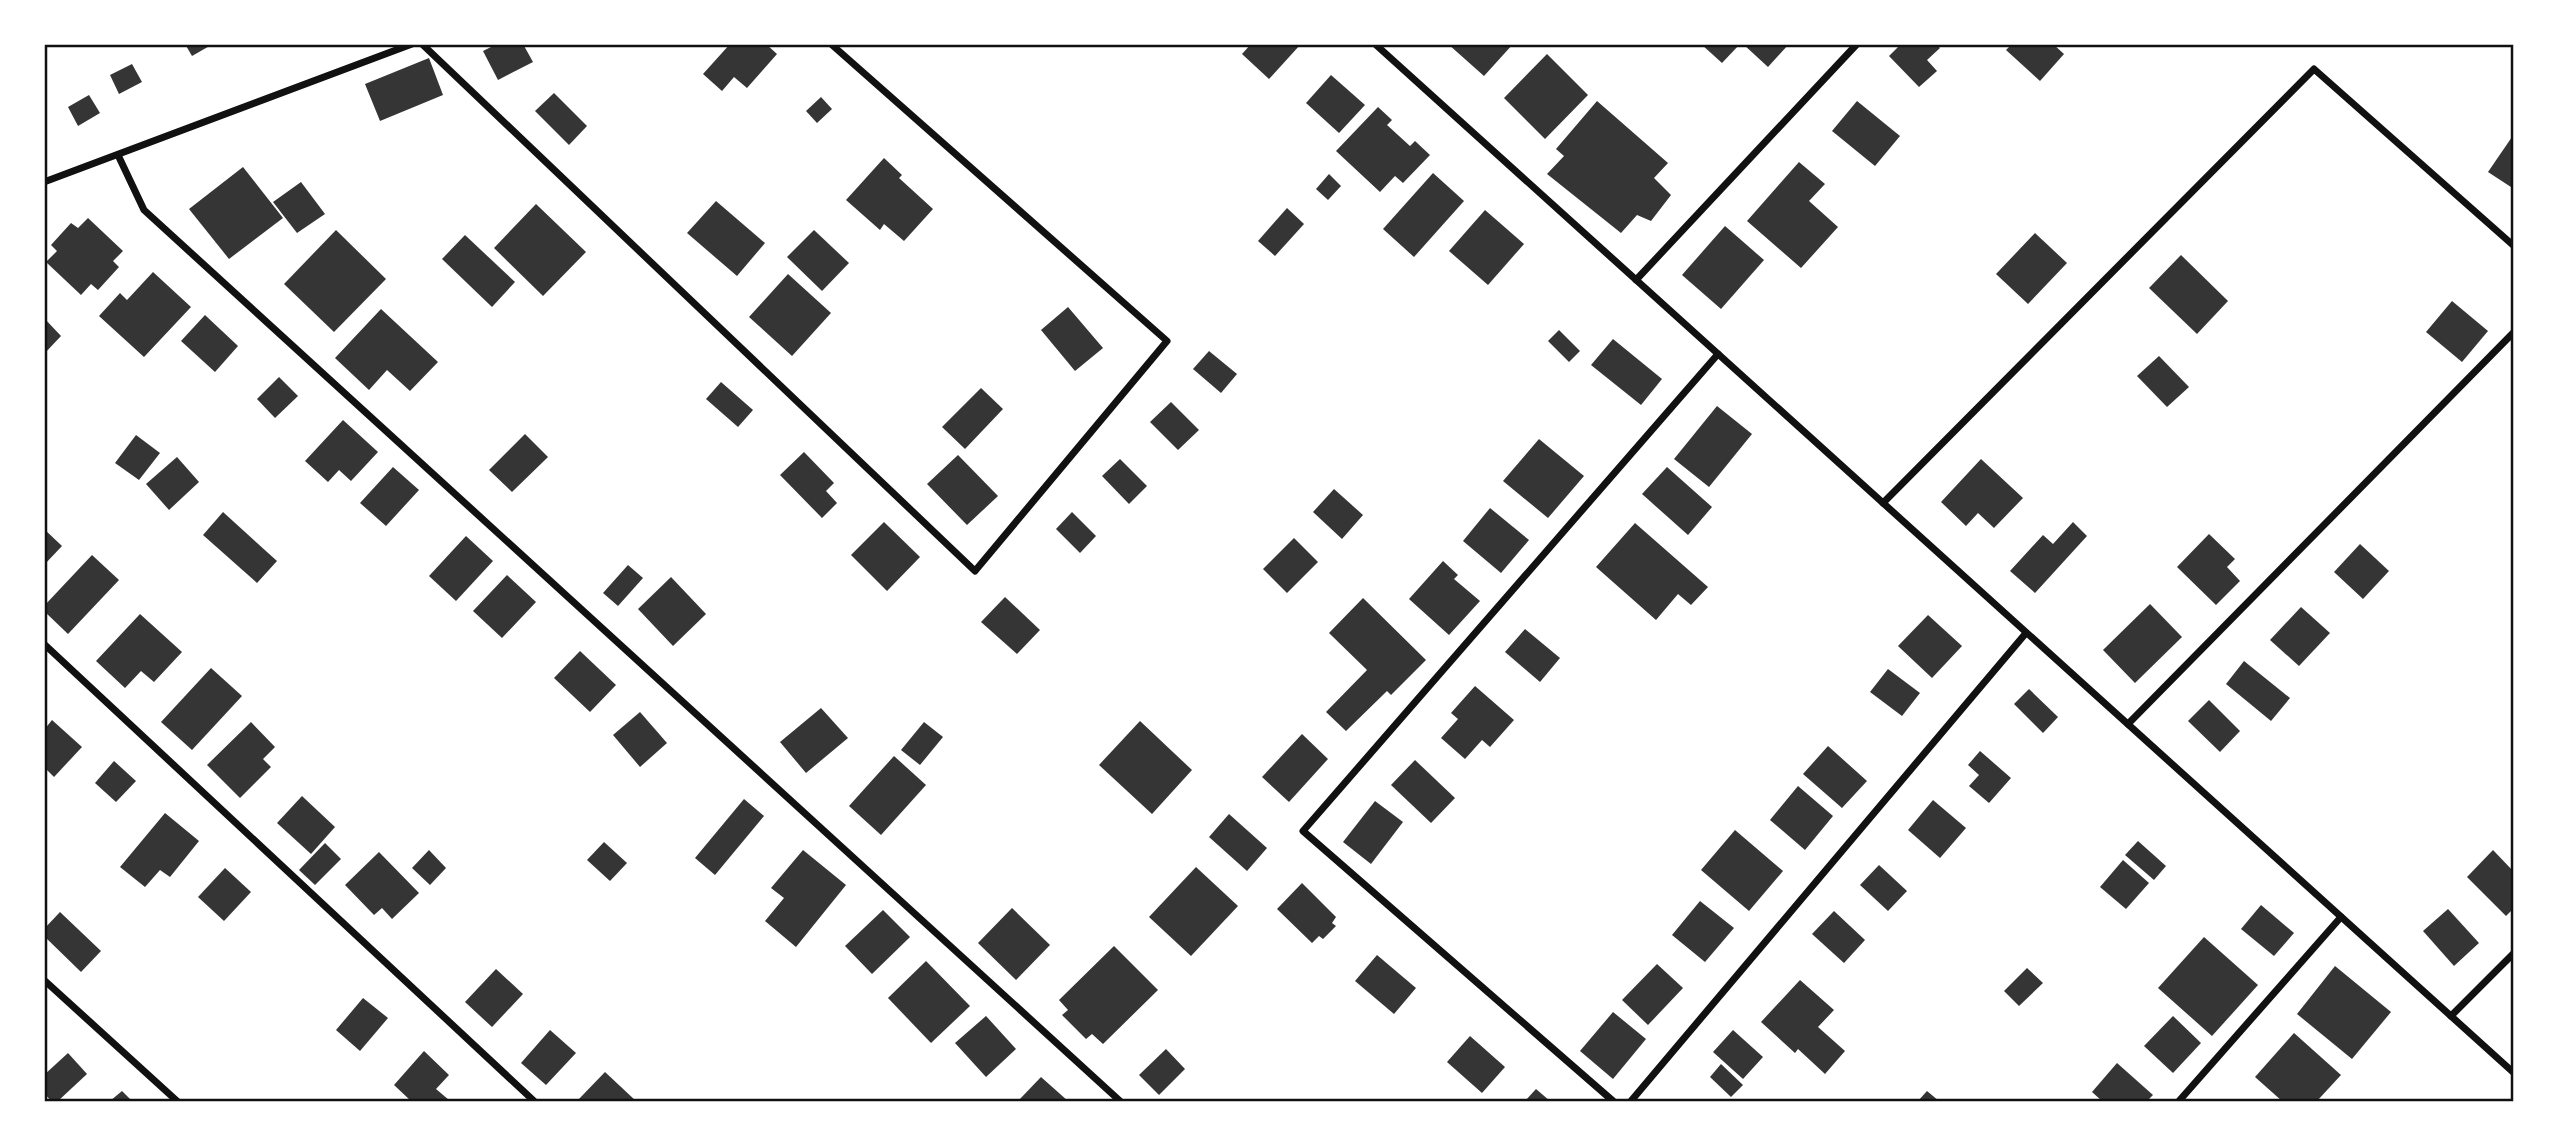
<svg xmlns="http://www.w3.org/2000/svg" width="2558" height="1145" viewBox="0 0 2558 1145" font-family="Helvetica,sans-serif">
  <rect width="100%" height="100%" fill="#fff"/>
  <g fill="#353535">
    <polygon points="185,44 213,44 192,56"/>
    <polygon points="497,44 523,44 533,62 498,80 483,51"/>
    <polygon points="730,44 766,44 777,54 747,88 734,77 722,91 703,74"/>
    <polygon points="1251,44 1299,44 1300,45 1269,79 1242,54"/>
    <polygon points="1448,44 1513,44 1484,76"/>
    <polygon points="1701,44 1740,44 1722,63"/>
    <polygon points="1743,44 1789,44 1768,67"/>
    <polygon points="1901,44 1936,44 1940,48 1927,60 1937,71 1919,87 1889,56"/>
    <polygon points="2012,44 2053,44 2064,54 2040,81 2006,50"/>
    <polygon points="1547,54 1588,95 1545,139 1504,98"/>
    <polygon points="429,58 443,95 380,121 365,84"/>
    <polygon points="132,64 142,82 119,94 110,75"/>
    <polygon points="1331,75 1365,105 1339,133 1306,103"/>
    <polygon points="554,93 587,126 569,145 535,111"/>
    <polygon points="89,95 100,113 78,126 68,107"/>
    <polygon points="821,97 832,109 817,123 806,111"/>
    <polygon points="1597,101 1668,163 1654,178 1671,195 1651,221 1637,215 1621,233 1547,174 1564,156 1556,149"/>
    <polygon points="1857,101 1900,136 1875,166 1832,131"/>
    <polygon points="1378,107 1392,120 1387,125 1410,146 1415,141 1430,155 1403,183 1395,176 1380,192 1336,151"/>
    <polygon points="2514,134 2514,189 2488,172"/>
    <polygon points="884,158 902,175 899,178 933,209 904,241 884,224 880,230 846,200"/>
    <polygon points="1799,162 1825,184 1809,201 1838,227 1801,268 1747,221"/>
    <polygon points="243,167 283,218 229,259 189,209"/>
    <polygon points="1433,173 1464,201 1414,257 1383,229"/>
    <polygon points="1329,174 1341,186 1328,200 1316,189"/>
    <polygon points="301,182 325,214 297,233 273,202"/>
    <polygon points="716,201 765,243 737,276 687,233"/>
    <polygon points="536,204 586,252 543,296 494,248"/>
    <polygon points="1287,208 1304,224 1275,256 1258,241"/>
    <polygon points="1485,210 1524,244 1488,285 1449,251"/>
    <polygon points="88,218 123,251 113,261 119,267 98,290 91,284 81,295 46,262 57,251 51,245 71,223 78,228"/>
    <polygon points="1725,226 1764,260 1721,309 1682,275"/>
    <polygon points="336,230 386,279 334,332 284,284"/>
    <polygon points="814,230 849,263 822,291 787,257"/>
    <polygon points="2035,233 2067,263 2028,304 1996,274"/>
    <polygon points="465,235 515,282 492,307 442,259"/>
    <polygon points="2181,255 2228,301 2197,334 2149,288"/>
    <polygon points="153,272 191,307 144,357 99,316 120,293 127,300"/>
    <polygon points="788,274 831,313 792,356 749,317"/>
    <polygon points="2452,301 2488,331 2462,362 2426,332"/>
    <polygon points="1068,307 1103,348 1075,371 1041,330"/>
    <polygon points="381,309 438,362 410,391 387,370 369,390 335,358"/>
    <polygon points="205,315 238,346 215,372 181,341"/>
    <polygon points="44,318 61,336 44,354"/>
    <polygon points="1559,330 1580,351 1569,362 1548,341"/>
    <polygon points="1613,339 1662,379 1641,405 1591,365"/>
    <polygon points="1209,351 1237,374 1221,393 1193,369"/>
    <polygon points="2159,356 2189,387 2167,407 2137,376"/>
    <polygon points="279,377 298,396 275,418 257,399"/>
    <polygon points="721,382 753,410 738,427 706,399"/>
    <polygon points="981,388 1003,409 965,449 942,427"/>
    <polygon points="1171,402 1199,430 1178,450 1150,422"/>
    <polygon points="1717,406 1752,434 1709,487 1674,459"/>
    <polygon points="343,420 378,452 351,481 339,470 328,482 305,461"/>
    <polygon points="525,434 548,457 512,492 489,470"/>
    <polygon points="136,435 160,453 139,480 115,463"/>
    <polygon points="1539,439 1584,476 1548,518 1503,481"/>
    <polygon points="804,452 834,483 826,491 837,503 822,518 780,475"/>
    <polygon points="958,455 998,496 967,525 927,484"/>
    <polygon points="177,457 199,482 169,510 146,484"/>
    <polygon points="1120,459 1147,486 1129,504 1102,476"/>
    <polygon points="1981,459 2023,498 1994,528 1978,513 1966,526 1941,502"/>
    <polygon points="393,467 419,490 386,526 360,503"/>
    <polygon points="1667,467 1712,507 1688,535 1642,494"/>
    <polygon points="1334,489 1363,515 1342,539 1313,512"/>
    <polygon points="1490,508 1529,540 1501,573 1463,541"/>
    <polygon points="223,512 277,561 257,583 203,535"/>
    <polygon points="1072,512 1096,536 1080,553 1056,529"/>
    <polygon points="884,522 920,557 887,591 851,555"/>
    <polygon points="2073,522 2087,536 2035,593 2010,571 2043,535 2053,544"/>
    <polygon points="1635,523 1708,587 1691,605 1678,594 1656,620 1596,567"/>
    <polygon points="44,529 62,546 44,565"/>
    <polygon points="2209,534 2235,559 2227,567 2240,581 2216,605 2177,567"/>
    <polygon points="466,536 493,561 456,601 429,576"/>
    <polygon points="1294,538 1318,562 1287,593 1263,569"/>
    <polygon points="2360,544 2389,571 2363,599 2334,572"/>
    <polygon points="92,555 119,580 68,634 44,611 44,606"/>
    <polygon points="1443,561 1458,575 1454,579 1480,601 1449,635 1409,599"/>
    <polygon points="628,565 643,578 618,606 603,593"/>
    <polygon points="507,575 536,602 502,638 473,611"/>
    <polygon points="671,577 706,614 673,646 638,609"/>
    <polygon points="1005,597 1040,630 1017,654 981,622"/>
    <polygon points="1363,598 1426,660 1391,695 1387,691 1346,731 1326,712 1367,670 1329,633"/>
    <polygon points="2150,604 2182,637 2135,683 2103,650"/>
    <polygon points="2301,607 2330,633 2299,666 2270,640"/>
    <polygon points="140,614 182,652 154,682 141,671 125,688 96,661"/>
    <polygon points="1928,615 1962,646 1932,678 1898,646"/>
    <polygon points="1525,629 1560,658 1540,682 1505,652"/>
    <polygon points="580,651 616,685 590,712 554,678"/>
    <polygon points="2244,661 2290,698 2271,721 2226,684"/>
    <polygon points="211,668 242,696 192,750 161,722"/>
    <polygon points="1888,669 1920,693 1902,716 1870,692"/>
    <polygon points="1475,686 1514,720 1490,747 1482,740 1465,759 1441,738 1458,719 1451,713"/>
    <polygon points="2029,689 2058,717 2043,733 2014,704"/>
    <polygon points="2209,700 2240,731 2220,752 2188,721"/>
    <polygon points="821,708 848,738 806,773 780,742"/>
    <polygon points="640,712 667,743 640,767 613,735"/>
    <polygon points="52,720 82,747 54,777 44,767 44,730"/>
    <polygon points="1140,721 1192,770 1152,814 1099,765"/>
    <polygon points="251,722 275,747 263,759 271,767 240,798 207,765"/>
    <polygon points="924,722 943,737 920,765 901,750"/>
    <polygon points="1302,734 1328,759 1289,802 1262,777"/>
    <polygon points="1828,746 1867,781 1842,808 1803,774"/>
    <polygon points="1980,751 2011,778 1989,803 1969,786 1979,775 1968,765"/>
    <polygon points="894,756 926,785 881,835 849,806"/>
    <polygon points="1415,760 1455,798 1431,823 1391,785"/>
    <polygon points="114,761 136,781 116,802 95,783"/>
    <polygon points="1798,786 1833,816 1805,850 1770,820"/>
    <polygon points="302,796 335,827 311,854 277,823"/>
    <polygon points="744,799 764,816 715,875 695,858"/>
    <polygon points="1933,800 1966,828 1940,858 1908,830"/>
    <polygon points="1375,801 1403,822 1371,864 1343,842"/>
    <polygon points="165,813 199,841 170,877 160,870 145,887 120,867"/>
    <polygon points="1229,814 1267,848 1247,871 1209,837"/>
    <polygon points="1735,830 1783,871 1749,911 1701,870"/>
    <polygon points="2138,841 2166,866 2154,880 2125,855"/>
    <polygon points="604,842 627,863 610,881 587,860"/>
    <polygon points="325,843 341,859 315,885 299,870"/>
    <polygon points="429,850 446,868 430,885 412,868"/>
    <polygon points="803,850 846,885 796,947 765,921 784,898 771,888"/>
    <polygon points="2493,850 2514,872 2514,908 2506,916 2467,877"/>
    <polygon points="379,852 419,893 392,919 382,908 374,915 345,885"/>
    <polygon points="2123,860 2149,883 2126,909 2100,887"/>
    <polygon points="1879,865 1907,891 1888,911 1860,885"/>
    <polygon points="1196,867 1238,906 1191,956 1149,917"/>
    <polygon points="225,868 251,892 224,921 198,897"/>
    <polygon points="1302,883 1336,917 1332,923 1336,926 1323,939 1319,936 1312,943 1277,909"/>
    <polygon points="1700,901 1734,928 1705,962 1672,935"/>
    <polygon points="2261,905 2294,933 2274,956 2241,929"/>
    <polygon points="1012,908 1050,945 1016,980 978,943"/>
    <polygon points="2448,909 2479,943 2454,966 2423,931"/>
    <polygon points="883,910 910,937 872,974 845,946"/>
    <polygon points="1834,911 1865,940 1844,963 1812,934"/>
    <polygon points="60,912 101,951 81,972 44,936 44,929"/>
    <polygon points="2204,937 2258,985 2212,1036 2158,988"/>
    <polygon points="1114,946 1158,990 1103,1044 1092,1034 1086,1039 1062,1015 1068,1010 1059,1000"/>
    <polygon points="1377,955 1416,988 1394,1014 1355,981"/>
    <polygon points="926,961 970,1006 931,1043 888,998"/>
    <polygon points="1657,964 1683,988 1648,1025 1622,1000"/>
    <polygon points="2335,966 2391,1012 2352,1059 2297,1014"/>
    <polygon points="2027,968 2043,983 2019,1006 2004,991"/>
    <polygon points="496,969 523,994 492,1027 465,1002"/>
    <polygon points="1800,980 1834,1010 1818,1027 1845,1051 1825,1074 1798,1049 1795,1053 1761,1022"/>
    <polygon points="363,998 388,1018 360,1051 336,1030"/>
    <polygon points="1613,1012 1646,1039 1613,1079 1580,1051"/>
    <polygon points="986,1016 1016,1049 986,1077 955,1043"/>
    <polygon points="2173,1016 2201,1043 2173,1073 2144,1046"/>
    <polygon points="550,1030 576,1053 546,1085 521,1063"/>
    <polygon points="1733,1030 1763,1057 1743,1079 1713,1052"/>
    <polygon points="2294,1033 2341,1075 2317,1101 2282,1101 2255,1077"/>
    <polygon points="1470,1036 1505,1067 1482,1093 1447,1062"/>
    <polygon points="1166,1049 1185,1069 1159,1095 1139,1075"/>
    <polygon points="424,1051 449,1075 436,1089 449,1100 447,1101 411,1101 394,1085"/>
    <polygon points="68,1053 87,1074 58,1101 51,1101 44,1093 44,1075"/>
    <polygon points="2117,1063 2153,1095 2147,1101 2102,1101 2092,1092"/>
    <polygon points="1721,1064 1743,1085 1731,1097 1710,1077"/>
    <polygon points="605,1072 636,1101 577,1101"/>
    <polygon points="1041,1077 1068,1101 1018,1101"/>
    <polygon points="1536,1089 1550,1101 1525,1101"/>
    <polygon points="122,1091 132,1101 110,1101"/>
    <polygon points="1927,1091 1939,1101 1918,1101"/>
  </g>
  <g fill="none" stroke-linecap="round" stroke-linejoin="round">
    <g stroke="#111" stroke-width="7">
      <polyline points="422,44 975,571 1167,341 831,44"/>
      <polyline points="1375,44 2514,1073"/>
      <polyline points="118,155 144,210 1120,1101"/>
      <polyline points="44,182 412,44"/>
      <polyline points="1636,280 1857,44"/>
      <polyline points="1883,503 2314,69 2514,246"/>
      <polyline points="44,644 534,1101"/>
      <polyline points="2128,724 2514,332"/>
      <polyline points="44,980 177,1101"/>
      <polyline points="2451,1016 2514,953"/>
      <polyline points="1613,1101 1303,831 1718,354"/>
      <polyline points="1631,1101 2026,633"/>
      <polyline points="2179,1101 2341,917"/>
    </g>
  </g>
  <rect width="2558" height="1145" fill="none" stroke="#ffffff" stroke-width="91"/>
  <rect x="46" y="46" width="2466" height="1054" fill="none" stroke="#111" stroke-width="2.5"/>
</svg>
